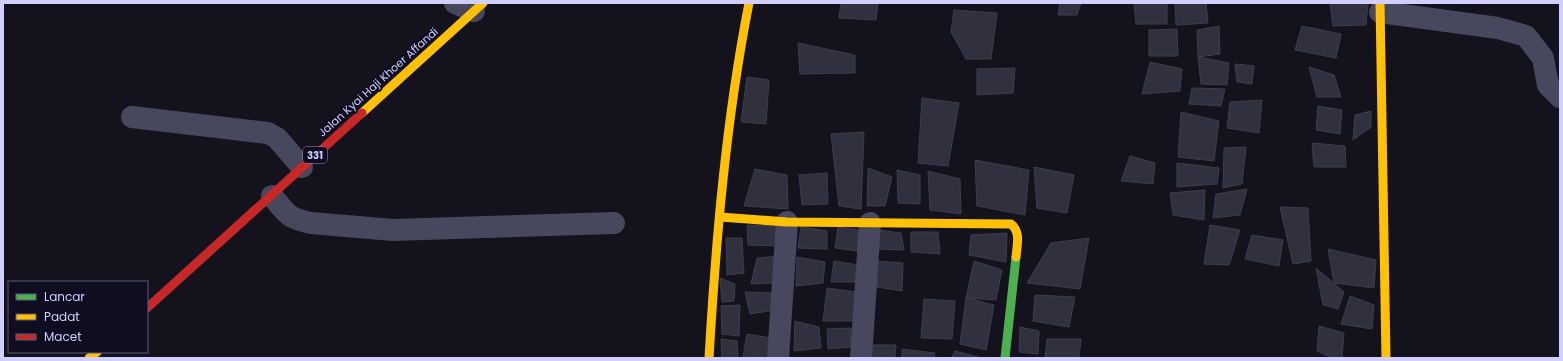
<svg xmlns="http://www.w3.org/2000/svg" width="1563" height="361" viewBox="0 0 1563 361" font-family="Poppins,sans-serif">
  <rect width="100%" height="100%" fill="#13121d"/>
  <g fill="#31303f" stroke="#3e3c50">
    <polygon points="841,3 878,3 876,20 839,18"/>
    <polygon points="1060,3 1081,3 1077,15 1058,15"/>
    <polygon points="1134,3 1167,3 1167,24 1136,24"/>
    <polygon points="1175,3 1206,3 1208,23 1176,25"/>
    <polygon points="1330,3 1368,3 1366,25 1333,26"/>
    <polygon points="954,10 997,13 991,59 966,59 951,32"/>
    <polygon points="1219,26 1220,54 1198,57 1197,30"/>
    <polygon points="1302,26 1341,34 1336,58 1295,50"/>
    <polygon points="1177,29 1178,56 1149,56 1149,30"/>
    <polygon points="798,43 855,55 855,73 800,74"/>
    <polygon points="1198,57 1229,63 1227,85 1201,84"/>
    <polygon points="1150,62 1182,69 1180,91 1142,94"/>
    <polygon points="1235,64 1254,66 1252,84 1237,82"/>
    <polygon points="1309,67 1334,75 1341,97 1317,97"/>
    <polygon points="1015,68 1013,93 977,95 977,69"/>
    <polygon points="747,77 769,80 766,124 741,122"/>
    <polygon points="1192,88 1225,89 1221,106 1189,104"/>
    <polygon points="922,98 959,103 948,166 918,163"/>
    <polygon points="1262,100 1259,133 1227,128 1230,102"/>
    <polygon points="1318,106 1342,110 1340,134 1316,130"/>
    <polygon points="1371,111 1371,127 1353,140 1355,115"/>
    <polygon points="1181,112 1219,121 1214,161 1178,157"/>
    <polygon points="864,132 861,209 839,206 831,134"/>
    <polygon points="1312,143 1345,146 1346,167 1314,167"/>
    <polygon points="1246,147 1242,184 1223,188 1224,148"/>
    <polygon points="1130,156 1155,163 1153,184 1121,181"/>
    <polygon points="975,160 1029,170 1025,215 977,206"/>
    <polygon points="1177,163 1219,168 1217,184 1177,187"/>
    <polygon points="1034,167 1074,175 1067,213 1037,208"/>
    <polygon points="868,168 892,177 885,206 867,206"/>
    <polygon points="755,169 787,175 788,209 744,206"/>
    <polygon points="897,170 920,175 920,204 898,203"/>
    <polygon points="928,171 960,179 961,214 930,210"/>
    <polygon points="827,173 828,204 802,205 799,175"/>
    <polygon points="1247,189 1240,215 1213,218 1216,194"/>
    <polygon points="1205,190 1204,220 1173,215 1170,193"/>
    <polygon points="1280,207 1308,208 1311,261 1293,264"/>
    <polygon points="747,225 781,226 779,246 748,245"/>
    <polygon points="1210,225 1240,230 1229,265 1204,264"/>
    <polygon points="801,227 827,231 827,249 798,248"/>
    <polygon points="838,227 858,230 858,251 835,248"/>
    <polygon points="878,230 901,233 904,250 877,249"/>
    <polygon points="911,232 938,232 940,254 911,252"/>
    <polygon points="1007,233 1006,262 969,255 971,235"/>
    <polygon points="1252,235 1283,240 1279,266 1245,259"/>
    <polygon points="726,238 742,238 744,273 727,275"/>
    <polygon points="1089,238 1080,289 1027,283 1051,243"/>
    <polygon points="1328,249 1376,260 1374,288 1334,283"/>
    <polygon points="777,256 773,283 751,284 757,258"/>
    <polygon points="797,257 825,262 823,283 796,286"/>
    <polygon points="834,261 858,265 856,282 831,282"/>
    <polygon points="876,261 903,263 902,291 877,287"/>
    <polygon points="974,261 1002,270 996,300 966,298"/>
    <polygon points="1316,268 1344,292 1338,309 1323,305"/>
    <polygon points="720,278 735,284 734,301 722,302"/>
    <polygon points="827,288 857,292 857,321 823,321"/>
    <polygon points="745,292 775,293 775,310 750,314"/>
    <polygon points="1035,295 1075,297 1069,327 1033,321"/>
    <polygon points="1350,296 1374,305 1372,329 1341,324"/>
    <polygon points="966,298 994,305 986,350 960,344"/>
    <polygon points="924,299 955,301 952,339 921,338"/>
    <polygon points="740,305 739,336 722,334 721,306"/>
    <polygon points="795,321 819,327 821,348 794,351"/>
    <polygon points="1319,326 1344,333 1342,358 1332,358 1317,351"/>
    <polygon points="1020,327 1039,331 1038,354 1019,352"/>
    <polygon points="851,328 851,347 828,349 827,329"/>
    <polygon points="747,334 771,338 769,358 743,357"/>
    <polygon points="721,339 737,341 738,358 722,358"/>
    <polygon points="1047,339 1081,339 1079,358 1045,358"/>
    <polygon points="869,345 896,345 895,358 868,358"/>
    <polygon points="902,349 935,353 934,358 902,358"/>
    <polygon points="955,351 982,358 951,358"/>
  </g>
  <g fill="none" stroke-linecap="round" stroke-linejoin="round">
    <g stroke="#47485d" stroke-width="22">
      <polyline points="455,3 474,11"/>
      <polyline points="1380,12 1498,28 1526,36 1543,58 1548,85 1560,97"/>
      <polyline points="132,117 268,133 277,138 302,167"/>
      <path d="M272,196C287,214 287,218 311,223L393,230L614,223"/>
      <polyline points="778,358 787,222"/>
      <polyline points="861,358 870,223"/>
    </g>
    <polyline stroke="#4caf50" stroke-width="9" points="1005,358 1016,257"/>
    <g stroke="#ffc107" stroke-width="9">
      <polyline points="1380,3 1386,358"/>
      <polyline points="362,113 483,3"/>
      <path d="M720,217L787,222L1011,224C1021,232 1017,245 1016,257"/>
      <polyline points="89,358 97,352"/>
      <path d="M709,358C716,239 726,120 749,3"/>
    </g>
    <polyline stroke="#c62828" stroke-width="9" points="147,308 362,113"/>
  </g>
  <g text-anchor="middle" stroke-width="4" stroke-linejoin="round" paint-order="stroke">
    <rect fill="#0f0e21" stroke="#9695bc" stroke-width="1" x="303" y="147" width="24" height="16" rx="3"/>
    <g font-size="10" font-weight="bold" fill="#d0cffe">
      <text x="315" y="159">331</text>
    </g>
    <g font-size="11" fill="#d0cffe" stroke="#0f0e21">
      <text transform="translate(378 82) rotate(-42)" y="4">Jalan Kyai Haji Khoer Affandi</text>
    </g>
  </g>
  <rect width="1563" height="361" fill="none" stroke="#d0cffe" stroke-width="8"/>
  <rect x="8" y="281" width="140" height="72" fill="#0f0e21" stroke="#5c5b79"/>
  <rect x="16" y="294" width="20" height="6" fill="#4caf50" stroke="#5c5b79"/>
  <text x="44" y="301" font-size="12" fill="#d0cffe">Lancar</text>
  <rect x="16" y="314" width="20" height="6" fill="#ffc107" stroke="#5c5b79"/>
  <text x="44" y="321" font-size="12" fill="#d0cffe">Padat</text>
  <rect x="16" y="334" width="20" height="6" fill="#c62828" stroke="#5c5b79"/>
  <text x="44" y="341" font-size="12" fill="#d0cffe">Macet</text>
</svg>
